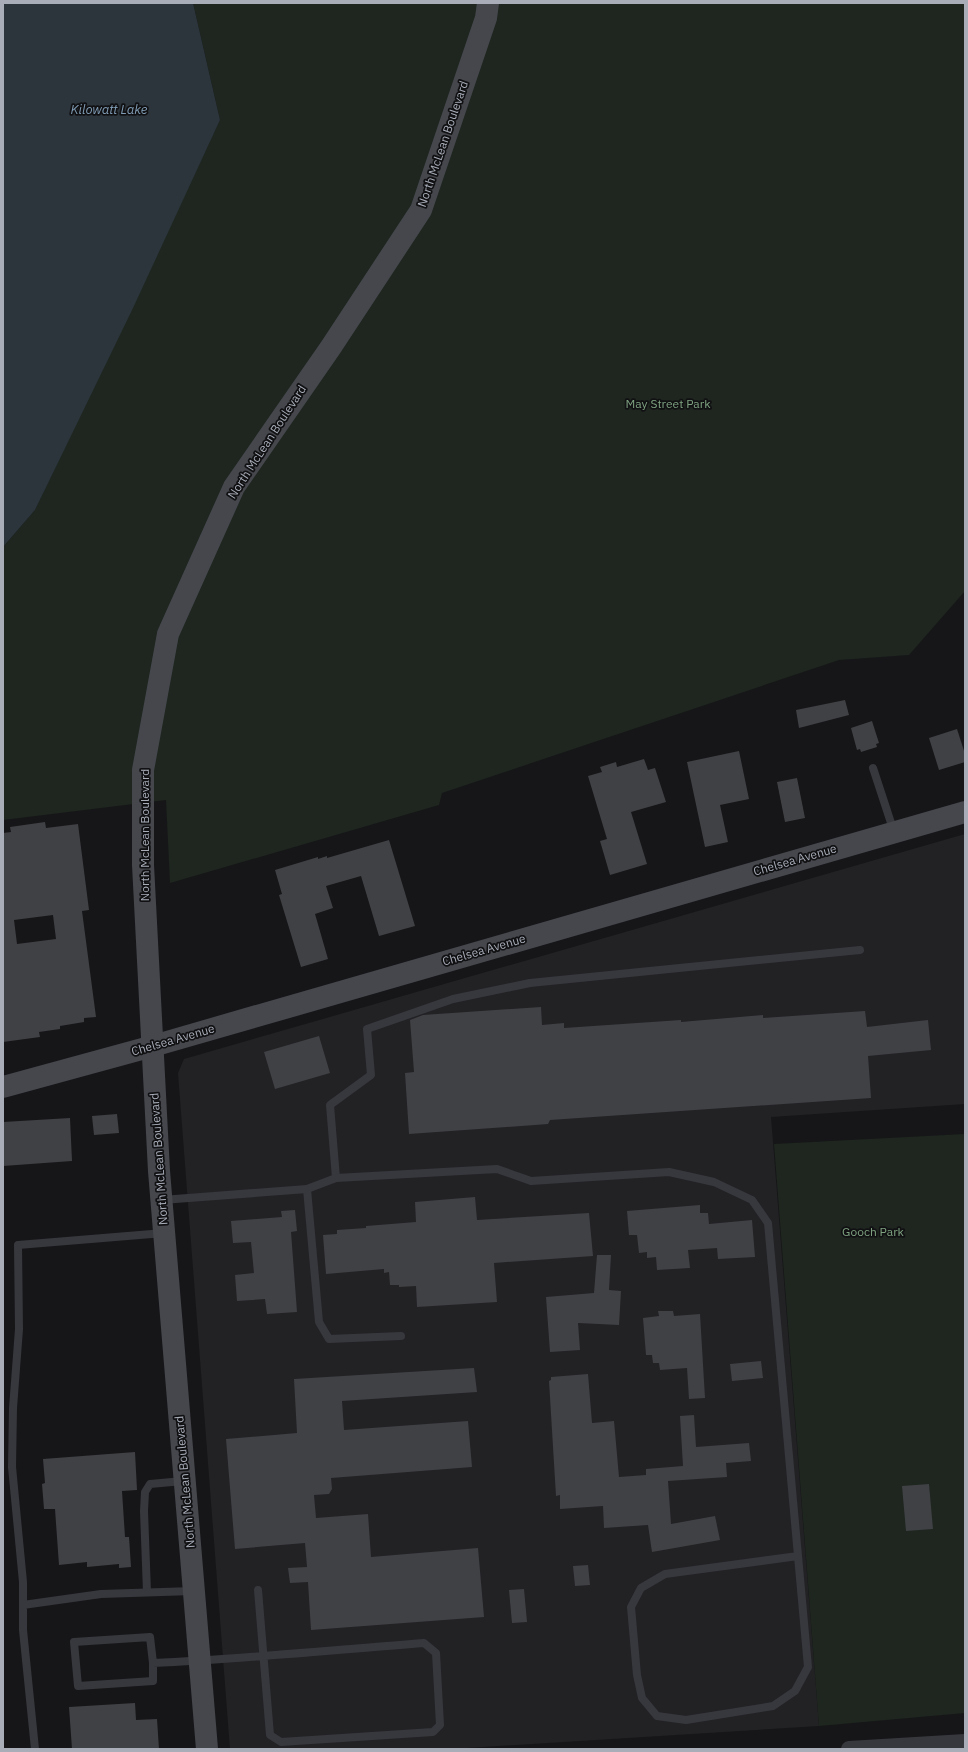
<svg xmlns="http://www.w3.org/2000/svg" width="968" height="1752" viewBox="0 0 968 1752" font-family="'IBM Plex Sans',sans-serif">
  <rect width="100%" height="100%" fill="#161618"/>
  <polygon fill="#222225" points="965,834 965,1104 771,1117 819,1726 451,1749 230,1749 178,1073 184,1059"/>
  <g fill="#1e261f">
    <polygon points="193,3 965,3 965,591 909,655 839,660 442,793 439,805 170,883 166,800 3,820 3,547 35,510 220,120"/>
    <polygon points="965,1134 965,1713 819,1726 774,1144"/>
  </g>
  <polygon fill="#2c353c" points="3,3 193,3 220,120 133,308 35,510 3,547"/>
  <g fill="#404145" fill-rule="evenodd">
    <polygon points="845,700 849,715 799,728 796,710"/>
    <polygon points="872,721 879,743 876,744 877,747 861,752 860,749 857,750 851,728"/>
    <polygon points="957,729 965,754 965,762 939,770 929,738"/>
    <polygon points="739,751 749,799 720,805 728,842 705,847 687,762"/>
    <polygon points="644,759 648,770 655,768 666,802 631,812 647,864 610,875 600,841 607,839 588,776 602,772 600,767 616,762 617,767"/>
    <polygon points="797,778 805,818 785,822 777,782"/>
    <path d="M45,822L46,828L78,824L89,910L82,911L96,1017L84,1018V1022L60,1026V1029L39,1032L40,1037L3,1042V833L11,832L10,827ZM53,915L56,939L17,944L14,920Z"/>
    <polygon points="389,840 415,926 379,936 361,876 326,886 333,908 315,914 328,959 301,967 279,895 282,894 275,870 318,857 318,859 327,856 327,858"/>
    <polygon points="541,1007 542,1025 564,1023 564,1028 681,1020 681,1022 763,1015 763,1018 865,1011 867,1027 928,1020 931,1050 868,1056 871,1098 550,1120 548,1124 409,1134 405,1073 414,1072 410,1020 423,1015"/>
    <polygon points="319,1036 330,1073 275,1089 264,1052"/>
    <polygon points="117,1114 119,1133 94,1135 92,1116"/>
    <polygon points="70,1118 72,1161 3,1166 3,1122"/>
    <polygon points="475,1197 477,1220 589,1213 593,1256 494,1263 497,1302 417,1307 416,1286 399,1287 399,1285 390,1285 389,1272 384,1273 384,1269 326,1274 323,1235 337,1234 337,1230 366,1228 366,1226 416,1222 415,1202"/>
    <polygon points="700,1205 700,1213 708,1213 709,1224 752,1220 755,1257 718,1259 717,1248 688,1250 690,1268 657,1270 656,1257 647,1258 647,1252 639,1253 637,1235 629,1235 627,1211"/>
    <polygon points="295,1210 297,1231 291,1232 297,1312 267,1314 265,1299 237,1301 235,1275 254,1273 251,1242 233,1243 231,1221 282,1217 281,1211"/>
    <polygon points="597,1255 611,1255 609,1290 621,1291 619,1325 578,1323 580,1350 550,1352 546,1297 594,1293"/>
    <polygon points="658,1311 673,1311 674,1316 700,1314 705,1398 689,1399 687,1368 660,1370 659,1363 653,1363 652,1355 646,1355 643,1318 659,1316"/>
    <polygon points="761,1361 763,1378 732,1381 730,1364"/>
    <polygon points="474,1368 477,1392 342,1401 344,1430 468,1421 472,1467 331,1478 332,1489 329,1494 314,1495 316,1518 368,1514 371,1557 478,1548 484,1617 311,1630 308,1582 290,1583 288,1568 307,1567 305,1543 235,1549 226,1439 297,1433 294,1379"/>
    <polygon points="588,1374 592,1423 614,1421 619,1477 646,1475 646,1469 683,1466 680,1416 694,1415 696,1447 749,1443 751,1461 726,1463 727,1477 668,1481 671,1524 715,1516 720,1540 652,1552 648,1525 604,1528 603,1506 560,1509 560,1495 556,1496 549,1381 551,1380 551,1377"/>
    <polygon points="135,1452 137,1490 122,1491 125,1537 129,1537 131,1567 119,1568 119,1564 87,1567 87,1562 59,1565 55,1509 44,1509 42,1484 45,1483 43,1459"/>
    <polygon points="929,1484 933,1529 906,1531 902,1486"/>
    <polygon points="588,1565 590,1585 575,1586 573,1566"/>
    <polygon points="524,1589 527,1622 512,1623 509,1590"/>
    <polygon points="135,1703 136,1720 157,1719 159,1749 72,1749 69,1707"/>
  </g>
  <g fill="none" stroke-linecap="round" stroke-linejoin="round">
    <g stroke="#37383d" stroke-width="8">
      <polyline points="873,768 894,832"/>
      <polyline points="336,1178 330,1105 371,1075 367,1029 453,999 530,983 860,950"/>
      <polyline points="307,1189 319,1322 329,1339 401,1336"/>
      <polyline points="162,1200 307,1189 336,1178 497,1169 531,1181 669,1172 714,1182 752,1200 768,1223 808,1667 795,1691 773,1706 686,1720 657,1716 642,1698 637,1675 631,1607 641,1588 665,1574 798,1556"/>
      <polyline points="147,1592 144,1511 145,1492 150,1484 183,1481"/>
      <polyline points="23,1605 23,1582 12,1467 13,1408 19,1329 18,1245 164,1233"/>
      <path d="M153,1663V1681L78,1686L74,1642L150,1637L153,1663C243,1659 333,1650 424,1643L436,1653L440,1725L433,1732L281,1742L270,1735L258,1590"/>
      <polyline points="35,1749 23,1630 23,1605 101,1594 193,1591"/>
    </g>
    <polyline stroke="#37383d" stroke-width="16" points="849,1749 965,1742"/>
    <g stroke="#45474d" stroke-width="22">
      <polyline points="3,1087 153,1046 965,812"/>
      <polyline points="207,1749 159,1171 143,865 143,770 168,634 234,487 331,347 421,210 486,18 488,3"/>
    </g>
  </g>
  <g text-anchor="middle" stroke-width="3.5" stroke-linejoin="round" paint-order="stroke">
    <g font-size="12" fill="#a8adb8" stroke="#111113">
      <text transform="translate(443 144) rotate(-71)" y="4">North McLean Boulevard</text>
      <text transform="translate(267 442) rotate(-57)" y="4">North McLean Boulevard</text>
      <text transform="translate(145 835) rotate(-90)" y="4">North McLean Boulevard</text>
      <text transform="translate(795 860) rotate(-16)" y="4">Chelsea Avenue</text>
      <text transform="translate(484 950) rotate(-16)" y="4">Chelsea Avenue</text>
      <text transform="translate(173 1040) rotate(-16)" y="4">Chelsea Avenue</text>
      <text transform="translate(159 1159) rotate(-94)" y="4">North McLean Boulevard</text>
      <text transform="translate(185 1482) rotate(-95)" y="4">North McLean Boulevard</text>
    </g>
    <g font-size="12" fill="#7fa381" stroke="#111113">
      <text x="668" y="408">May Street Park</text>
      <text x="873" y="1236">Gooch Park</text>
    </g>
    <g font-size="13" font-style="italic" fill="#7f9bb3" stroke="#111113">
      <text x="109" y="114">Kilowatt Lake</text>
    </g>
  </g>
  <rect width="968" height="1752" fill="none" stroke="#a8adb8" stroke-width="8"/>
</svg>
